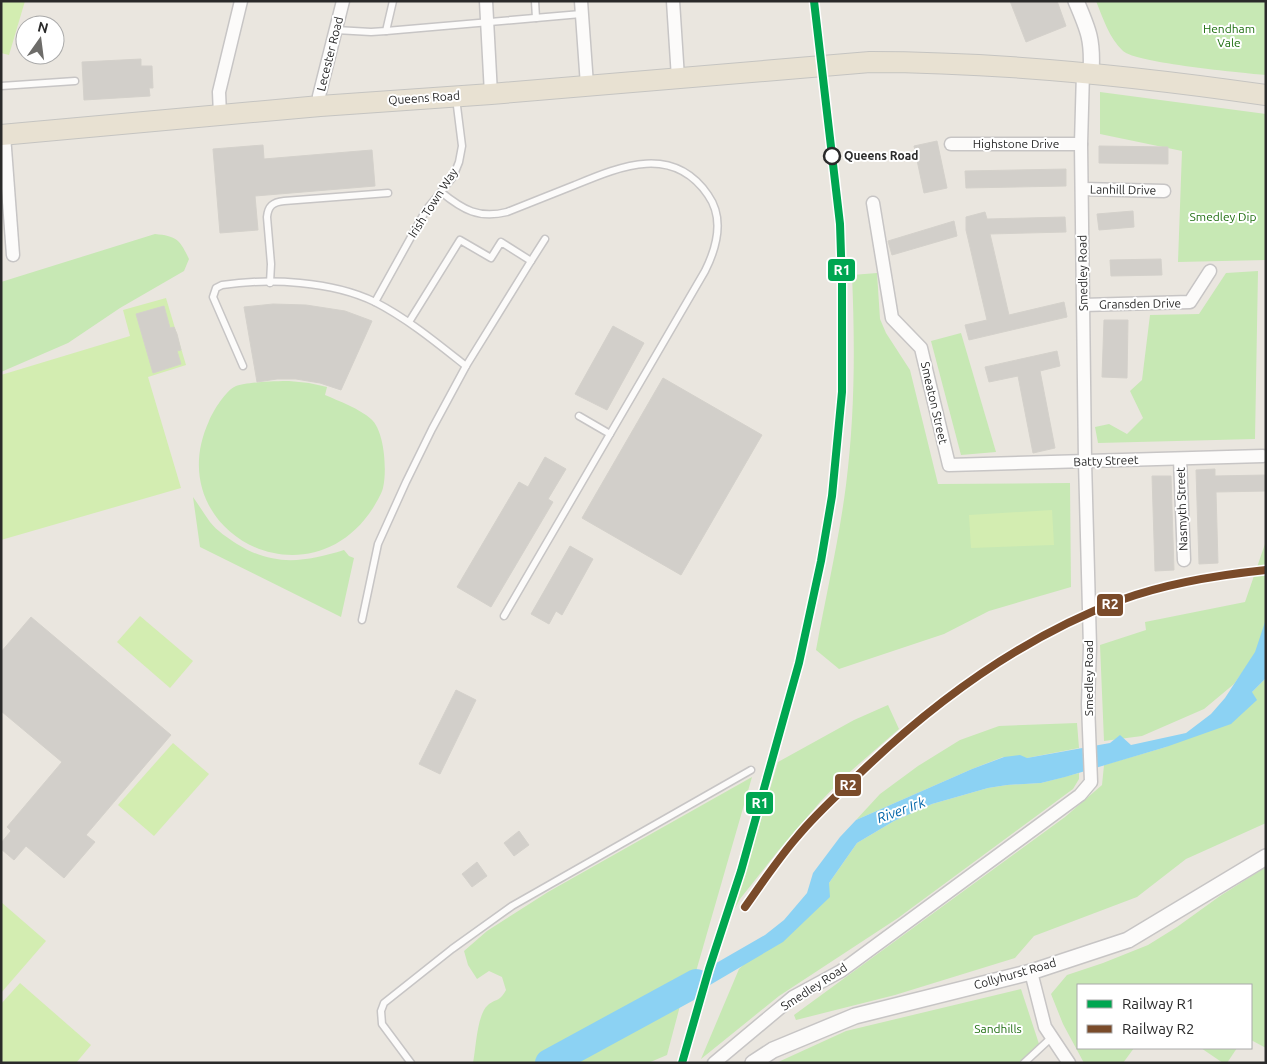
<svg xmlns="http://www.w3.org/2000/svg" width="1267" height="1064" viewBox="0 0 1267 1064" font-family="Ubuntu,sans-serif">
  <rect width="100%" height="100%" fill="#eae6df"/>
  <g fill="#c7e8b4">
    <path d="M1096,1H1266V75C1243,73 1136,63 1123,51C1109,38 1103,18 1096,1Z"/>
    <polygon points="1100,92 1266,114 1266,260 1178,262 1182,151 1100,134"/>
    <path d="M155,234C177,236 180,240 189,259L184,271L120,308L68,343L1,372V282Z"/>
    <polygon points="1258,271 1255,439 1098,443 1095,427 1109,424 1127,434 1143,418 1130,391 1142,380 1150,315 1199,314 1226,273"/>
    <path d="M877,273L880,319L886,333L910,370L938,484L1070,483L1071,587L989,611L944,634L839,669L816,650C826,595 839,540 846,485C855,415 855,345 852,275Z"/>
    <polygon points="961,333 996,452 961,455 931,341"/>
    <path d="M289,381L309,383L327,387L325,395C339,401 360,409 371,419C385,431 387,472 383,488C381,495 376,503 373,508C307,610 159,530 209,421C213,411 226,390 236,386C245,382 279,381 289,381Z"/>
    <path d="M193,497C199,505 204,514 210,522C217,531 228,538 237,544C274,567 305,562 344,550L349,556L354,558L341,617L200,547Z"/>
    <polygon points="1266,541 1266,627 1258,650 1234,684 1204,709 1142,736 1104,741 1100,645 1146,630 1145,622 1245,602"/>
    <polygon points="1266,678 1266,823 1186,859 1137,897 1034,936 1015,958 895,995 796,1020 794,1015 1065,817 1102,785 1104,765 1166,747 1252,692"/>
    <polygon points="888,705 899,729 844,777 821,801 778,851 740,899 734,910 778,762 854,720"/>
    <polygon points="1077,723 1079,748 1027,758 1003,757 972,769 856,820 880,794 918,766 960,740 999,726"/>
    <polygon points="1079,773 1079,779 1073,789 898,918 779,996 701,1059 739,969 829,883 857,843 894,821 932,804 988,788 1007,785 1041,783"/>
    <path d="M752,777L695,975L571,1041L536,1063H473C476,1048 477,1014 488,1005C496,998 499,1003 506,990L502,977L489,971L477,979L468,965L464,951L487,931L548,892Z"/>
    <polygon points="1266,867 1266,1048 1251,1040 1251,985 1078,985 1078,1048 1134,1048 1123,1063 1084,1063 1063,1024 1051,994 1067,975 1103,963 1148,945 1177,927 1220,896"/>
    <polygon points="1021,989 1040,1047 1030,1063 776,1063 846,1031"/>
    <path d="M681,1002L667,1055L648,1063H565C602,1041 640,1017 681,1002Z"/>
    <polygon points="1201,1048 1237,1048 1227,1063 1223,1063"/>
  </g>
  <g fill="#d3edb1">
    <polygon points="1,1 25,1 9,55 1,53"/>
    <polygon points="166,298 186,365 148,377 181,488 1,540 1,375 130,336 123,310"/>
    <polygon points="1052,510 1054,545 971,548 969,515"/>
    <polygon points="140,616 193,661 170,688 117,642"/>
    <polygon points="173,743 209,774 154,836 118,805"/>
    <polygon points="1,902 46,941 1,993"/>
    <polygon points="20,983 91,1045 76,1063 1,1063 1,1004"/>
  </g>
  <polygon fill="#8cd2f3" points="1266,619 1266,678 1252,692 1257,700 1231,724 1166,747 1065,777 1041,783 1007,785 988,788 932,804 894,821 857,843 829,883 830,897 783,942 681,1002 662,1009 666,992 765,935 784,920 807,893 813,873 840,837 856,820 972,769 1004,757 1020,755 1027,758 1110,743 1120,735 1131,745 1186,733 1211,714 1225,698 1255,652"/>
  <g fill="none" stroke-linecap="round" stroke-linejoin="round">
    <polyline stroke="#8cd2f3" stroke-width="28" points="549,1063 696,983"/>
  </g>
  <g fill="#d2cfca" stroke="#d4d1cb">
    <polygon points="1010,1 1057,1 1066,26 1026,42"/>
    <polygon points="141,59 141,66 152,66 153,88 149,88 150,96 84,100 82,62"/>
    <polygon points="937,141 947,188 924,193 914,146"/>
    <polygon points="263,145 264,159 372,150 375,186 255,196 258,230 220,233 213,149"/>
    <polygon points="1099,146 1168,147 1168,164 1099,163"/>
    <polygon points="1066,169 1066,186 966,188 965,171"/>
    <polygon points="1133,211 1134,227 1099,230 1097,214"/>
    <polygon points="985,212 987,219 1065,217 1066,232 990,234 1009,315 1064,302 1067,317 969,340 965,325 987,320 966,230 966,217"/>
    <polygon points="954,221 957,236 892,255 888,241"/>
    <polygon points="1161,259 1162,275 1111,276 1110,260"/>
    <polygon points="273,304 306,305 345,311 372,321 341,390 320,383 296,379 277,379 257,382 244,307"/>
    <polygon points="164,306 170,328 174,327 177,334 181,350 177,351 181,364 153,373 136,314"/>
    <polygon points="1104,320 1128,320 1127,378 1102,377"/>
    <polygon points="613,326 644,343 607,410 575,394"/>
    <polygon points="1057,351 1060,366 1040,371 1055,448 1033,453 1018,376 989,382 985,367"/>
    <polygon points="663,378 762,435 681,575 582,518"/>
    <polygon points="545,457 566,469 548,499 553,502 491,607 457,587 519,482 528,487"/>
    <polygon points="1215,469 1215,476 1266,475 1266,491 1216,492 1218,563 1199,564 1196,470"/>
    <polygon points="1152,476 1171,476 1174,570 1155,571"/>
    <polygon points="570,546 593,559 562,615 556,611 549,624 531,614"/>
    <polygon points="31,617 171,735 86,835 95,842 64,878 26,846 14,860 1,849 1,843 11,831 7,827 62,762 1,711 1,652"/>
    <polygon points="456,690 476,700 440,774 419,764"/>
    <polygon points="519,831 529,845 514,856 504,843"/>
    <polygon points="477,862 487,876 472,887 462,874"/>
  </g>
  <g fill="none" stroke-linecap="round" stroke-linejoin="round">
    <defs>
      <g id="service">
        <polyline points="535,1 536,18"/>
        <polyline points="336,30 371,32 386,31 393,1"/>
        <polyline points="386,31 581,14"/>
        <polyline points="1,86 75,81"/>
        <path d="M441,192C463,210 479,219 507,212C530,203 552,194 575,185C621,166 673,144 708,195C725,219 717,247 705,271L504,616"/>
        <polyline points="531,261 545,239"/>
        <path d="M270,283L271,264L267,217C268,206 273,202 284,201L388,193"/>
        <polyline points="375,302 426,210 453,177 459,162 462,146 456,98"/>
        <path d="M243,366L213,297L216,288L222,285C269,278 332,281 375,302C408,319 437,343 466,366"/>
        <polyline points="579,416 610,434"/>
        <polyline points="362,620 378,544 406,482 432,429 466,366 531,261 501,242 491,258 460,240 409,322"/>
        <polyline points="411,1063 382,1024 381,1011 384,1003 452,949 512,906 751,770"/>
        <polyline points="1024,1063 1052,1037"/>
      </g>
      <g id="minor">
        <polyline points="486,1 491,94"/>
        <polyline points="581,1 587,85"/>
        <polyline points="673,1 678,78"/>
        <polyline points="320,106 319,96 343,1"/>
        <polyline points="220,115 219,92 241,1"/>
        <polyline points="4,135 13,255"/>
        <polyline points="951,144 1081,144"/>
        <polyline points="1082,189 1164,191"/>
        <polyline points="873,203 892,318 921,348 949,465 1263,456"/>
        <polyline points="1083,305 1190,302 1210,271"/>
        <polyline points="1180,459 1184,560"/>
        <polyline points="1031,972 1045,1027 1069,1063"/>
        <polyline points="714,1063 793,997 841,971 1080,795 1091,782 1088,704 1090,647 1085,461 1081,144 1083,72"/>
      </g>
      <g id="tertiary">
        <path d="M1076,1C1089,31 1093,41 1091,73"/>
        <polyline points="753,1063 773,1050 855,1016 1031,972 1128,940 1266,857"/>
      </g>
      <path id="trunk" d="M1,135L320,106L491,94L870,62C1002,62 1135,76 1266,95"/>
    </defs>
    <use href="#service" stroke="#c7c5c5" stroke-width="9"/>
    <use href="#minor" stroke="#c7c5c5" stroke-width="15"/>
    <use href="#tertiary" stroke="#c7c5c5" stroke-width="18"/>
    <use href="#trunk" stroke="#c5c4c1" stroke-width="22"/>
    <use href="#service" stroke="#fcfbfa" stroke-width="6"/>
    <use href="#minor" stroke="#fcfbfa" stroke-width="12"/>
    <use href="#tertiary" stroke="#fcfbfa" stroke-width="15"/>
    <use href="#trunk" stroke="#e8e1d2" stroke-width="20"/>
    <defs>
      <polyline id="rail-1" points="682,1063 709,969 741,871 799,663 821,561 832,496 842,392 842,284 840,224 814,1"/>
      <path id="rail-2" d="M745,907C762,883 778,859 797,837C815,815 835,797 855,778C932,703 1020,638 1121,600C1167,583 1218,575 1266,570"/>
    </defs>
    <use href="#rail-1" stroke="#fff" stroke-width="11"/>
    <use href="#rail-2" stroke="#fff" stroke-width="11"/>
    <use href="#rail-1" stroke="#00a651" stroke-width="8"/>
    <use href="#rail-2" stroke="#7a4b2a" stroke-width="8"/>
  </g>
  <circle fill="#fff" stroke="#2a2a2a" stroke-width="2.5" cx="832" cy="156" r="8"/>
  <g text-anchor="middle" stroke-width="4" stroke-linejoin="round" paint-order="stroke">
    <g font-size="12" fill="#206f12" stroke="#fff">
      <text x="1229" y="33">Hendham<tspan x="1229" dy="14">Vale</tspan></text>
      <text x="1223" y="221">Smedley Dip</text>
      <text x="998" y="1033">Sandhills</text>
    </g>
    <g font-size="12" fill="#2a2a2a" stroke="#fff">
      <text transform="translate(330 54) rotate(-76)" y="4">Lecester Road</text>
      <text transform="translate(424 98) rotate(-4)" y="4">Queens Road</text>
      <text x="1016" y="148">Highstone Drive</text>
      <text transform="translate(1123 190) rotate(1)" y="4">Lanhill Drive</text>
      <text transform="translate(433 203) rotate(-57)" y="4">Irish Town Way</text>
      <text transform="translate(1083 273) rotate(-91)" y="4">Smedley Road</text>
      <text transform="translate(1140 304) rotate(-1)" y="4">Gransden Drive</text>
      <text transform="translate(934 403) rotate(77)" y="4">Smeaton Street</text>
      <text transform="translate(1106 461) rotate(-2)" y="4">Batty Street</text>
      <text transform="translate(1182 509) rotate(-92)" y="4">Nasmyth Street</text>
      <text transform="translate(1089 678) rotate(-90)" y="4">Smedley Road</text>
      <text transform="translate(1015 974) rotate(-16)" y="4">Collyhurst Road</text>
      <text transform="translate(814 987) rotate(-33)" y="4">Smedley Road</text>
    </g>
    <g font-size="12" font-weight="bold" fill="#2a2a2a" stroke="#fff" text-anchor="start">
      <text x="844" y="160">Queens Road</text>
    </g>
    <g font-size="14" font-style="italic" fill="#0064a9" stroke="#fff">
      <text transform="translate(901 810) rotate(-20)" y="5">River Irk</text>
    </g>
  </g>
  <g stroke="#fff" stroke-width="2">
    <rect x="827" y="258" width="29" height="24" rx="5" fill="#00a651"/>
    <rect x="1096" y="593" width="28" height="24" rx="5" fill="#7a4b2a"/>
    <rect x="834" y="773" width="28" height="24" rx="5" fill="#7a4b2a"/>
    <rect x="745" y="791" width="29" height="24" rx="5" fill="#00a651"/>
  </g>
  <g font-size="14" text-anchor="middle" font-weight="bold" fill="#fff">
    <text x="842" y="275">R1</text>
    <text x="1110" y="609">R2</text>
    <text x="848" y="790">R2</text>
    <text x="760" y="808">R1</text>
  </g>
  <rect width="1267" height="1064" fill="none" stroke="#2a2a2a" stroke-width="5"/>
  <rect x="1077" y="984" width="175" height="65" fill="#ffffff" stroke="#aaaaaa"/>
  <rect x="1087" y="1000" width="25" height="8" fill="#00a651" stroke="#aaaaaa"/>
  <text x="1122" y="1009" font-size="15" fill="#2a2a2a">Railway R1</text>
  <rect x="1087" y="1025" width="25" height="8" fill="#7a4b2a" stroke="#aaaaaa"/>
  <text x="1122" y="1034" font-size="15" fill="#2a2a2a">Railway R2</text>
  <g transform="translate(40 40) rotate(14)"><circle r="24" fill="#ffffff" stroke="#aaaaaa"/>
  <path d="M0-4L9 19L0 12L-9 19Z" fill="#6d6c69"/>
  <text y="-8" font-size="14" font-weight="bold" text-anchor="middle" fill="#2a2a2a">N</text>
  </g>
</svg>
